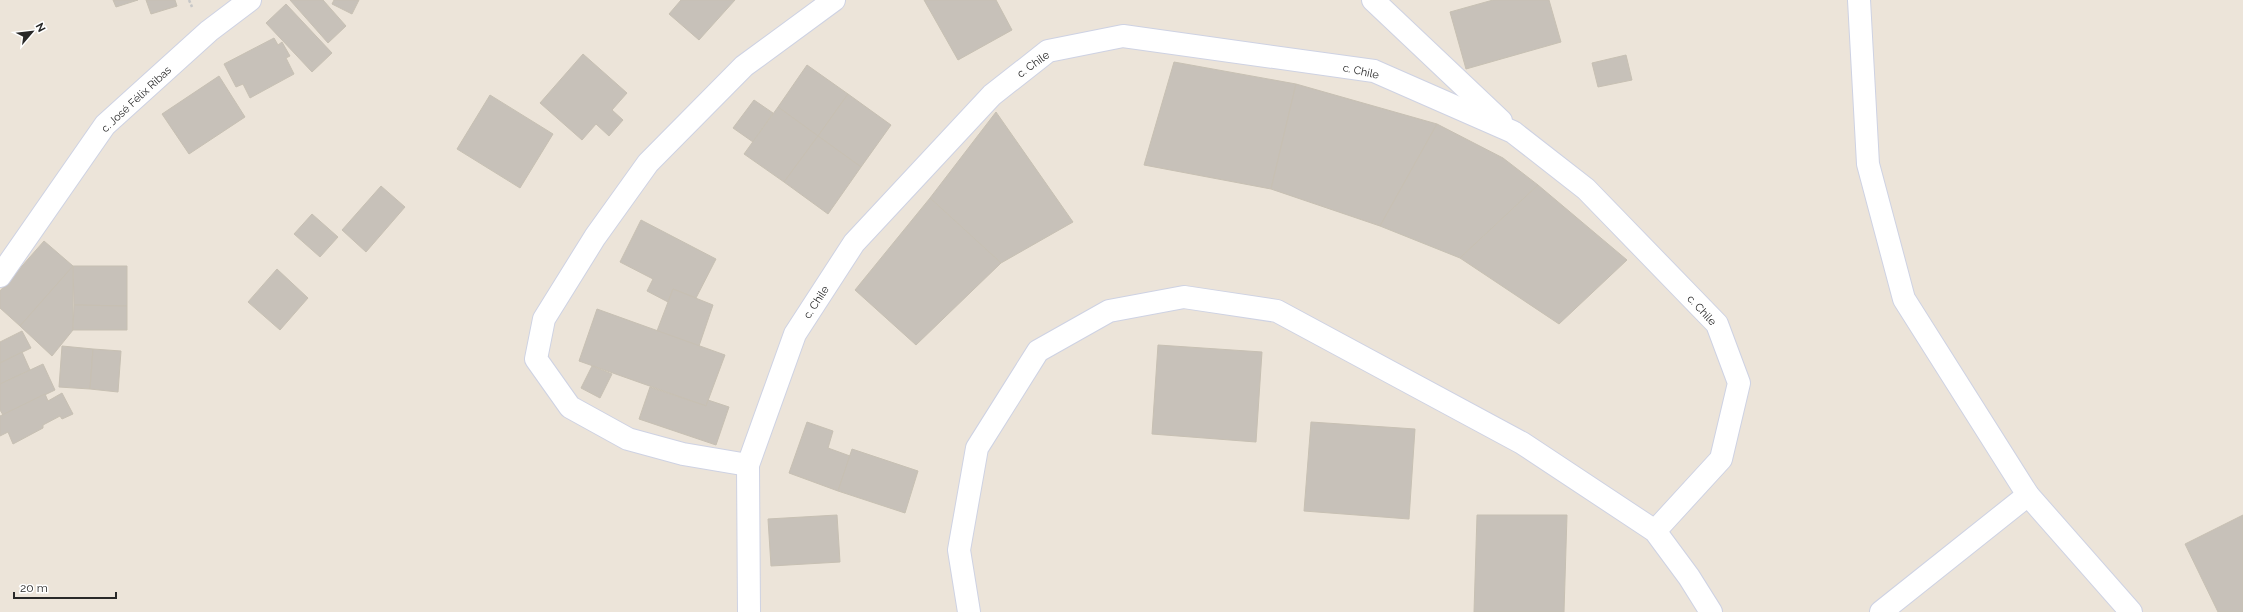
<svg xmlns="http://www.w3.org/2000/svg" width="2243" height="612" viewBox="0 0 2243 612" font-family="Raleway,sans-serif">
  <rect width="100%" height="100%" fill="#ece4d9"/>
  <g fill="#c7c1b9" stroke="#c7c0b3">
    <polygon points="113,0 138,0 116,7"/>
    <polygon points="146,0 175,0 177,6 151,14"/>
    <polygon points="290,0 323,0 346,26 328,43"/>
    <polygon points="334,0 359,0 352,14 332,4"/>
    <polygon points="681,0 735,0 699,40 669,14"/>
    <polygon points="924,0 996,0 1012,30 958,60"/>
    <polygon points="1493,0 1549,0 1561,42 1466,69 1450,12"/>
    <polygon points="286,4 332,53 312,72 266,23"/>
    <polygon points="274,38 278,45 282,42 290,56 286,58 294,74 250,98 243,84 236,87 224,64"/>
    <polygon points="583,54 627,93 612,110 623,120 609,136 596,124 582,140 540,103"/>
    <polygon points="1626,55 1632,80 1598,87 1592,63"/>
    <polygon points="1174,62 1296,84 1271,189 1144,165"/>
    <polygon points="807,65 848,94 818,136 778,107"/>
    <polygon points="219,76 245,117 189,154 162,114"/>
    <polygon points="1296,84 1437,124 1380,226 1271,189"/>
    <polygon points="848,94 891,125 861,167 818,136"/>
    <polygon points="490,95 553,134 520,188 457,149"/>
    <polygon points="754,100 773,113 753,142 733,128"/>
    <polygon points="778,107 818,136 784,182 744,154"/>
    <polygon points="996,112 1073,222 1001,263 930,198"/>
    <polygon points="1437,124 1503,158 1538,185 1460,258 1380,226"/>
    <polygon points="818,136 861,167 828,214 784,182"/>
    <polygon points="1538,185 1627,260 1559,324 1460,258"/>
    <polygon points="381,186 405,207 366,252 342,230"/>
    <polygon points="930,198 1001,263 916,345 855,290"/>
    <polygon points="312,214 338,237 320,257 294,234"/>
    <polygon points="641,220 716,259 696,298 673,289 668,302 647,291 653,279 620,262"/>
    <polygon points="44,241 73,266 20,326 0,308 0,291"/>
    <polygon points="73,266 127,266 127,306 74,305"/>
    <polygon points="73,266 73,330 52,356 20,326"/>
    <polygon points="277,269 308,298 280,330 248,302"/>
    <polygon points="673,289 713,305 699,346 657,331"/>
    <polygon points="74,305 127,306 127,330 73,330"/>
    <polygon points="597,309 725,355 706,406 579,361"/>
    <polygon points="22,331 31,348 0,363 0,342"/>
    <polygon points="1158,345 1262,352 1256,442 1152,434"/>
    <polygon points="62,346 93,349 90,389 59,387"/>
    <polygon points="93,349 121,351 118,392 90,389"/>
    <polygon points="22,352 30,370 0,384 0,363"/>
    <polygon points="43,364 55,390 3,415 0,410 0,384"/>
    <polygon points="592,366 612,374 600,398 581,388"/>
    <polygon points="650,387 706,406 708,400 729,407 716,445 639,419"/>
    <polygon points="62,393 73,414 62,419 60,416 43,425 43,428 13,444 8,432 0,436 0,416 45,394 48,401"/>
    <polygon points="807,422 833,431 828,448 850,456 838,491 789,473"/>
    <polygon points="1311,422 1415,429 1409,519 1304,511"/>
    <polygon points="852,449 918,471 905,513 838,491"/>
    <polygon points="837,515 840,562 771,566 768,519"/>
    <polygon points="1477,515 1567,515 1564,612 1474,612"/>
    <polygon points="2243,515 2243,612 2218,612 2185,544"/>
  </g>
  <g fill="none" stroke-linecap="round" stroke-linejoin="round">
    <defs>
      <g id="minor">
        <polyline points="1373,0 1501,121"/>
        <polyline points="1859,0 1868,164 1904,299 2028,495 2131,612"/>
        <polyline points="0,276 105,125 209,31 250,0"/>
        <polyline points="748,465 683,454 628,439 570,407 536,359 544,319 595,237 648,163 744,66 834,0"/>
        <polyline points="749,612 748,465 795,334 854,243 992,95 1048,51 1123,36 1374,71 1513,132 1586,189 1717,324 1739,383 1721,459 1655,531"/>
        <polyline points="969,612 959,550 977,448 1038,351 1109,311 1184,297 1277,311 1522,443 1655,531 1689,577 1711,612"/>
        <polyline points="1881,612 2028,495"/>
      </g>
    </defs>
    <use href="#minor" stroke="#ced2e3" stroke-width="24"/>
    <polyline stroke="#c7c7c7" stroke-width="2.5" stroke-dasharray="3 2" stroke-linecap="butt" points="189,0 192,7"/>
    <use href="#minor" stroke="#fff" stroke-width="22"/>
  </g>
  <g text-anchor="middle" stroke-width="3.5" stroke-linejoin="round" paint-order="stroke">
    <g font-size="11" fill="#282828" stroke="#fff">
      <text transform="translate(1033 64) rotate(-36)" y="4">c. Chile</text>
      <text transform="translate(1361 71) rotate(12)" y="4">c. Chile</text>
      <text transform="translate(136 99) rotate(-43)" y="4">c. José Félix Ribas</text>
      <text transform="translate(816 302) rotate(-57)" y="4">c. Chile</text>
      <text transform="translate(1702 310) rotate(47)" y="4">c. Chile</text>
    </g>
  </g>
  <g transform="translate(32 32) rotate(62)" stroke="#ffffff" stroke-width="3" paint-order="stroke">
  <path d="M0-3L7 15L0 10L-7 15Z" fill="#282828"/>
  <text y="-6" font-size="11" font-weight="bold" text-anchor="middle" fill="#282828">N</text>
  </g>
  <path d="M14 592v6h102v-6" fill="none" stroke="#282828" stroke-width="2"/>
  <text x="20" y="592" font-size="12" fill="#282828" stroke="#ffffff" stroke-width="3" paint-order="stroke">20 m</text>
</svg>
